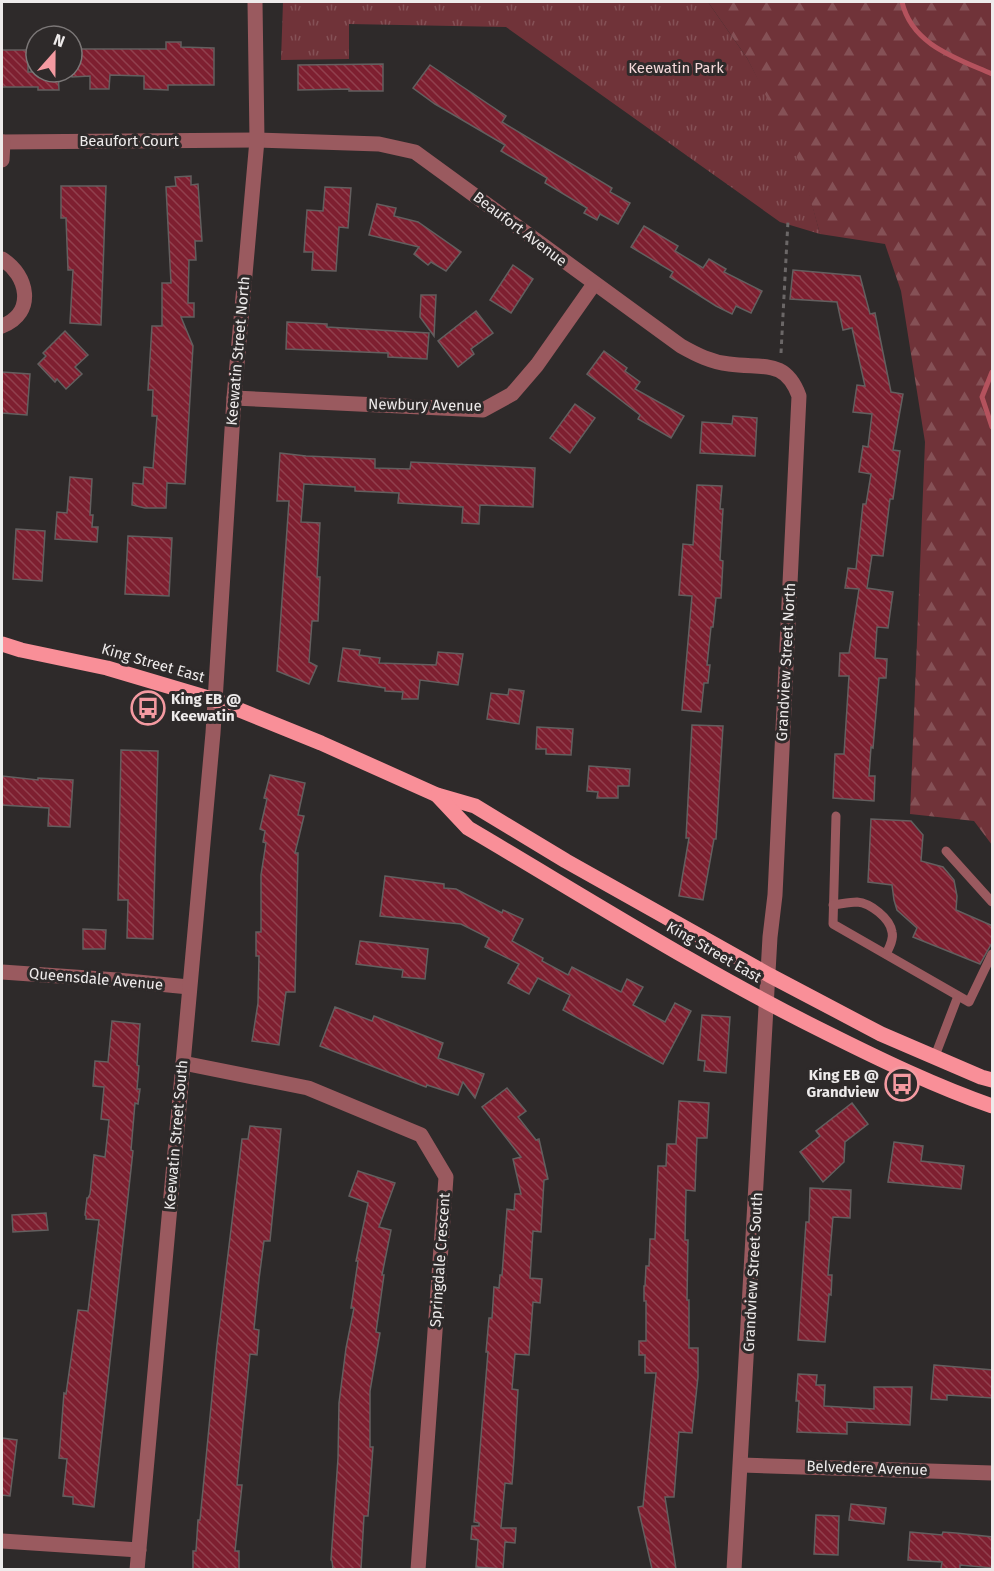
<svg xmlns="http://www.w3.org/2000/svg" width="994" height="1571" viewBox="0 0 994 1571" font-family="'Fira Sans',sans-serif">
  <defs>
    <pattern id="grass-tufts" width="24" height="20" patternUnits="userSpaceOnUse" patternTransform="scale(1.5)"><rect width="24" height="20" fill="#703339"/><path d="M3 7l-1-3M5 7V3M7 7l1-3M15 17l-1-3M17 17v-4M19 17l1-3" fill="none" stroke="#855156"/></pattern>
    <pattern id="forest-firs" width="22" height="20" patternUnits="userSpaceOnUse" patternTransform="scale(1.5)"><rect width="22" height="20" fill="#703339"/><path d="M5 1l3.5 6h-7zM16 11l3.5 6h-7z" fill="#855156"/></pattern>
    <pattern id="building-back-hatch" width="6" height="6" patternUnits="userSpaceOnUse" patternTransform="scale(1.5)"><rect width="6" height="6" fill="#7e1f30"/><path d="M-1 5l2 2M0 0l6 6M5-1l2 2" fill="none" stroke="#91404e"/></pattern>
  </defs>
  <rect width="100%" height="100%" fill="#2e2a2a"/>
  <polygon fill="url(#grass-tufts)" points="283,2 708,2 747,58 798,154 796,155 802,166 820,234 780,222 506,27 349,24 349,59 281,60"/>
  <polygon fill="url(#forest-firs)" points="708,2 992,2 992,845 974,821 910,814 925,442 901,291 885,244 820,234 801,166 747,58"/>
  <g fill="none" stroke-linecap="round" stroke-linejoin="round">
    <g stroke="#b4525d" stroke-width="5">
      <path d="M902,2C912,45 956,58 992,74"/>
      <polyline points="992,372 982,397 992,427"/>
    </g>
  </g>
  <g fill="url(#building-back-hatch)" stroke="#635f5f" stroke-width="1.5">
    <polygon points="166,42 181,42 181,47 214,48 214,85 168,85 168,90 144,89 144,76 110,75 109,89 90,89 90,76 72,77 72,49 166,49"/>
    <polygon points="2,50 28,50 28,72 58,72 59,90 38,90 38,87 2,87"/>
    <polygon points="383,64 383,91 349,91 349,89 298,90 298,65"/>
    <polygon points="430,65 506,116 502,122 612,188 610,192 630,203 618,224 600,214 597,220 584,213 587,208 545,183 547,178 501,151 505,145 435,104 413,88"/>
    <polygon points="191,176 191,185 198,184 202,241 195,241 196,260 189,260 188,303 194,303 194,317 181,317 193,346 185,484 167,483 166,508 145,508 132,505 133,483 143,484 144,467 153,468 157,416 152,416 153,390 148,390 152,326 162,326 162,283 171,283 166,187 176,186 175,177"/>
    <polygon points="61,186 106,186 101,325 70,323 73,270 68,270 66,218 61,218"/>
    <polygon points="325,187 351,188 348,228 339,227 336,271 312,270 313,252 304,252 307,210 323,211"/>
    <polygon points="377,204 396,208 394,216 418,222 461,252 446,271 431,262 428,265 414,254 419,247 369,235"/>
    <polygon points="644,226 678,246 675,251 703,268 709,259 726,269 724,272 762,291 751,313 736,306 732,314 716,306 670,277 673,272 631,247"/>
    <polygon points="513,265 533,279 511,313 490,300"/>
    <polygon points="793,270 860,276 870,314 875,313 891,392 903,394 893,450 900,451 893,499 890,499 883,556 872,555 867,588 893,592 888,628 877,627 875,658 887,659 886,678 879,678 873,748 871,747 869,776 875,776 874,801 833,798 835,754 844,754 849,676 839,676 840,653 849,653 859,589 845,588 848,568 856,569 863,504 866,504 871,474 859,472 863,446 868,447 872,414 853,412 857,385 865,386 852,328 843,330 837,302 790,299"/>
    <polygon points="421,295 436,295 434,336 420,317"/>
    <polygon points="476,311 493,333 471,349 474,354 458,367 438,341"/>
    <polygon points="287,322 327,324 327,327 429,333 427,359 388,357 388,353 286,349"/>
    <polygon points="65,331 88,355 75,367 82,374 66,389 57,379 55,382 38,364 46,356 43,353"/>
    <polygon points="604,351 627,368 625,371 640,382 635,389 684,416 671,438 638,419 640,415 587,374"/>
    <polygon points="2,372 30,374 27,415 2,413"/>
    <polygon points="575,404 595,418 570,453 550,438"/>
    <polygon points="733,416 757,418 755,456 700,453 702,422 732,424"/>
    <polygon points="280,453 306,456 375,459 375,468 410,469 411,462 535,468 533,507 480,505 479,524 462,523 463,507 398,503 399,493 355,491 355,487 304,484 301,522 320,523 317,577 320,577 318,621 312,621 309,662 317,666 309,684 277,671 289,501 277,501"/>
    <polygon points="70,477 92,479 90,515 93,515 92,527 98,527 97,542 55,539 57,512 67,513"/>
    <polygon points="697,485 722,486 720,509 723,509 720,560 723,561 721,598 716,598 713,627 711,627 707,665 710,665 708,683 704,683 701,712 682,710 692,596 679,595 683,544 693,545"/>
    <polygon points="16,529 45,531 42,581 13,579"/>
    <polygon points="128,536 172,538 169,596 125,594"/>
    <polygon points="343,648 360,650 359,655 380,658 379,663 436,665 438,652 463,654 458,685 420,680 418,699 402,699 403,692 385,691 385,688 338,681"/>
    <polygon points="509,689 524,691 519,724 487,719 491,693 508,695"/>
    <polygon points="692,725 723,726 716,839 714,839 703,900 679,896 689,838 686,838"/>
    <polygon points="537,727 573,729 571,755 546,754 546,749 536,749"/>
    <polygon points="121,750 158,751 153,939 127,938 128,900 118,900"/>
    <polygon points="589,766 630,769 629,786 618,786 618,798 597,798 598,792 587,791"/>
    <polygon points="270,775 305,783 298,815 304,816 295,853 298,853 295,992 286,992 279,1045 252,1041 258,1003 259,956 256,956 256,932 261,932 261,875 266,843 263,842 265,831 260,829 267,799 264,798"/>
    <polygon points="2,776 38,780 38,778 73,780 70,827 48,826 49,808 2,805"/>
    <polygon points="871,819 911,821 923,835 921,861 943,867 954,880 957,896 956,910 993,926 993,941 980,964 913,937 917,928 897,910 894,900 892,885 868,882"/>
    <polygon points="385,876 444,884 444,888 456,889 502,913 503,910 523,919 512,941 543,958 542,961 568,975 572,967 621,992 627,979 643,987 633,1005 665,1022 675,1003 691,1011 663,1064 563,1010 570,995 538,978 529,994 508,983 519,964 485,947 489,938 461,924 380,916"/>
    <polygon points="83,929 106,930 105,949 83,949"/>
    <polygon points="360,941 428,949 425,979 402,977 403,970 356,964"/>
    <polygon points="335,1007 372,1021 374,1016 443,1043 438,1058 484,1074 475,1098 463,1082 458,1095 427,1085 426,1087 320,1046"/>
    <polygon points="702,1015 730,1017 726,1073 704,1071 705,1061 698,1060"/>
    <polygon points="112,1021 140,1024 137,1065 139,1066 137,1089 140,1089 138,1104 135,1103 131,1150 133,1151 94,1507 73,1504 73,1497 63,1496 67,1459 59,1458 64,1393 66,1394 78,1310 88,1311 99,1220 86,1219 86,1216 85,1215 87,1198 88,1198 90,1194 94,1155 105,1157 109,1120 101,1119 104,1087 93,1086 95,1061 108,1062"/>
    <polygon points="507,1088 526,1111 518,1117 536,1140 539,1139 548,1179 544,1180 541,1232 533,1231 530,1278 542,1279 540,1303 533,1302 529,1355 515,1354 512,1389 518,1390 514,1458 512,1484 505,1483 501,1528 516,1528 515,1543 505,1542 503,1569 476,1567 478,1540 471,1539 472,1526 479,1526 479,1523 474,1522 488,1352 486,1352 489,1318 492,1318 494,1287 499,1288 500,1275 502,1275 507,1209 514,1210 515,1194 521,1194 513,1159 521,1157 482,1107"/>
    <polygon points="679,1101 709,1103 707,1138 697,1138 695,1191 686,1190 685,1240 688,1240 687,1300 689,1300 689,1348 698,1348 698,1377 692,1433 679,1432 674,1497 665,1497 676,1569 652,1569 638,1507 643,1506 656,1373 645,1373 645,1355 639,1355 639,1341 646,1341 646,1301 644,1301 644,1286 645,1286 646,1266 649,1266 650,1239 655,1239 658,1166 666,1166 667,1144 676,1144"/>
    <polygon points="852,1103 868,1124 845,1142 844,1162 823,1182 800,1152 820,1136 816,1131"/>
    <polygon points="250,1126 281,1129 270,1241 264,1241 259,1279 254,1329 259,1330 257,1355 250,1354 237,1485 242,1485 235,1551 239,1551 239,1569 193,1569 193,1551 196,1551 198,1520 200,1520 217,1345 242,1139 248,1139"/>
    <polygon points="894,1142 923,1146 921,1161 964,1166 961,1189 888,1182"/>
    <polygon points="358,1171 395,1183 379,1227 391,1230 382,1275 384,1275 376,1332 380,1333 370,1391 370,1447 373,1447 368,1516 364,1516 361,1569 333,1569 332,1561 331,1560 338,1458 339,1403 346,1348 354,1308 351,1308 358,1261 356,1261 368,1203 349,1196"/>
    <polygon points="810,1188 851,1190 850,1218 833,1217 828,1275 832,1275 831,1295 829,1294 825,1342 798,1340 806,1222 809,1222"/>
    <polygon points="46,1213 48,1230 13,1232 12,1215"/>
    <polygon points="934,1365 993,1370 993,1398 947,1395 947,1400 931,1399"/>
    <polygon points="798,1374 817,1375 816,1385 825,1385 824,1406 874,1409 874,1387 912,1387 910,1425 847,1422 847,1434 797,1432 799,1401 796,1401"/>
    <polygon points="2,1438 17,1440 10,1496 2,1495"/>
    <polygon points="851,1504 886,1508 884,1524 849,1520"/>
    <polygon points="816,1515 839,1516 838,1555 814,1554"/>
    <polygon points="910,1532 942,1535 943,1532 956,1533 993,1537 993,1568 960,1565 960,1569 941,1569 942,1562 908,1560"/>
  </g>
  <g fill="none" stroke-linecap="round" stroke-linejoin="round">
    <polyline stroke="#6b6767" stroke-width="3" stroke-dasharray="4.5 4.5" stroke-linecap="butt" points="781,353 788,221"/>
    <g stroke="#9a5a5f" stroke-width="9">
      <polyline points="836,816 833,924 969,1002 992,954"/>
      <polyline points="946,851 992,902"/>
      <path d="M833,905C841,904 850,902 857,902C870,903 890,918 892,932C894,939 889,948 886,954"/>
      <polyline points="935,1056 958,996"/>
    </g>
    <g stroke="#9a5a5f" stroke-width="15">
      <path d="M2,142L257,140L379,144L415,152L681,346C697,355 711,362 729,364C762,369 785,358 799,396L775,895L770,937L734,1570"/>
      <polyline points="2,160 3,142"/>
      <path d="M2,259C28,275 36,313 2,326"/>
      <polyline points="234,398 483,410 512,394 537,365 594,284"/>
      <polyline points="2,972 117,980 189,987"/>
      <polyline points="183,1063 308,1088 421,1135 446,1177 418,1570"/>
      <polyline points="742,1465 992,1473"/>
      <polyline points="2,1541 139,1550"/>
      <polyline points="137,1570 213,733 234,398 257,140 255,2"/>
    </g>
    <g stroke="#f98f98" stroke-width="15">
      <polyline points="2,644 21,650 107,668 215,700 321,743 437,795 475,806 566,861 769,975 881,1034 981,1077 992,1080"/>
      <path d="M437,795L468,828C587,898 703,972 827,1033C881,1060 935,1086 992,1106"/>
    </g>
  </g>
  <defs>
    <symbol id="bus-ring" viewBox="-11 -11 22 22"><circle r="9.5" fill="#2e2a2a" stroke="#f49aa1" stroke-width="1.5"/><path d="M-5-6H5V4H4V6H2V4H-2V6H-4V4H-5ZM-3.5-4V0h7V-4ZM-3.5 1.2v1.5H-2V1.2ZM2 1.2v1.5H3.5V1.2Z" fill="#f49aa1"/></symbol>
  </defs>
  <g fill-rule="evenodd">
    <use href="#bus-ring" x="129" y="689" width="38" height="38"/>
    <use href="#bus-ring" x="883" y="1065" width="38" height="38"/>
  </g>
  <g text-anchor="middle" stroke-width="6" stroke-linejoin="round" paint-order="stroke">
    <g font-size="15" fill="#f4d8d9" stroke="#2e2a2a">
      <text x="676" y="73">Keewatin Park</text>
    </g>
    <g font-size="15" fill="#eeebeb" stroke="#2e2a2a">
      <text x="129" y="146">Beaufort Court</text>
      <text transform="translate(520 229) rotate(37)" y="5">Beaufort Avenue</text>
      <text transform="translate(238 351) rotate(-85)" y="5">Keewatin Street North</text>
      <text transform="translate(425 405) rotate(1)" y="5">Newbury Avenue</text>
      <text transform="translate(786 662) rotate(-87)" y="5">Grandview Street North</text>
      <text transform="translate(153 663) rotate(16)" y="5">King Street East</text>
      <text transform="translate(714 952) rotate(30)" y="5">King Street East</text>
      <text transform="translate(96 979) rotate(5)" y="5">Queensdale Avenue</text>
      <text transform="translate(176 1135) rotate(-85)" y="5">Keewatin Street South</text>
      <text transform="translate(440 1260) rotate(-86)" y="5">Springdale Crescent</text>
      <text transform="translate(753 1272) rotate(-87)" y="5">Grandview Street South</text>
      <text transform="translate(867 1468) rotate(2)" y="5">Belvedere Avenue</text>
    </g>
    <g font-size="15" font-weight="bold" fill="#eeebeb" stroke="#2e2a2a" text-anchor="start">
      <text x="171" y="704">King EB @<tspan x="171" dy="17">Keewatin</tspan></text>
      <text x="879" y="1080" text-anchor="end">King EB @<tspan x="879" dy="17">Grandview</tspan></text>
    </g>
  </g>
  <rect width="994" height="1571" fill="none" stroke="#eeebeb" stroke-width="6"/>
  <g transform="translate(54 54) rotate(21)"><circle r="28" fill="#2e2a2a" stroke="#7b7777" stroke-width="1.5"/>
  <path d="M0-4.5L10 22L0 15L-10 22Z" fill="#f49aa1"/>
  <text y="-9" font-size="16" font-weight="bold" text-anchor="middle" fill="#eeebeb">N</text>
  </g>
</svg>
